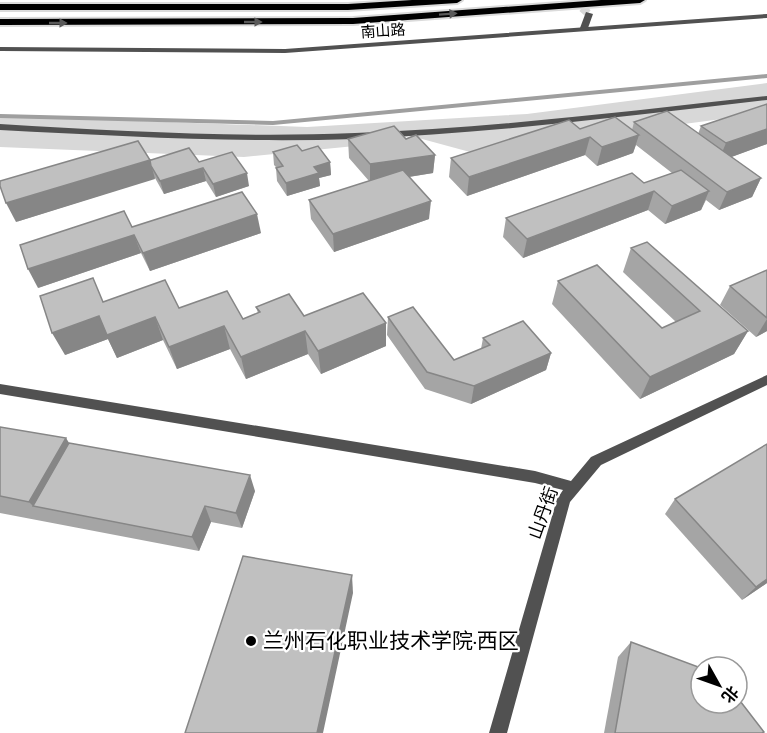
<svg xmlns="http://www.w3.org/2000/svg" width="767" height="733" viewBox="0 0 767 733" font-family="Karla,'Noto Sans SC',sans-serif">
  <rect width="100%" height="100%" fill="#fff"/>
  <polygon fill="#d8d8d8" points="767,83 767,113 470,152 411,136 365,145 244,157 0,147 0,116 307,127 527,114"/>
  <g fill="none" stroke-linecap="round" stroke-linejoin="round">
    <polygon fill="#9f9f9f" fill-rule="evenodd" points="767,74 767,78 273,125 0,118 0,114 273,121"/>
    <polyline stroke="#d9d9d9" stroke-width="8" stroke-dasharray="8 4" stroke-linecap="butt" points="573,0 589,14"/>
    <defs>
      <g id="trunk">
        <polygon points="412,0 462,0 457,3 348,10 0,10 0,4 348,4"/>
        <polygon points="601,0 645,0 640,3 353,24 0,25 0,19 353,18"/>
      </g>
    </defs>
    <use href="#trunk" stroke="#dbdbdb" stroke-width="4"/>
    <path fill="#515151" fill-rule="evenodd" d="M767,96V100C630,116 493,133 355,139C236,143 118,136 0,130V124C118,131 236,138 355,133C493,128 630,111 767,96Z"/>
    <g fill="#515151" fill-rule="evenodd">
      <polygon points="586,12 593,14 588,28 584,30 580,28"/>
      <polygon points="767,375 767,385 601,465 570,502 507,733 489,733 557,499 563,490 535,483 0,394 0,384 535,471 571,481 591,457"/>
    </g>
    <polygon fill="#515151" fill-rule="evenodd" points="767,14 767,18 285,53 0,51 0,47 285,49"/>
    <use href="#trunk" fill="#000" fill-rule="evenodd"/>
  </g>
  <g fill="#a5a5a5">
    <polygon points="767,104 767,144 731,157 761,178 752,197 719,210 706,200 701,210 665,224 648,210 523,258 503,237 506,218 644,183 672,173 636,145 633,153 597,166 585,155 467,196 449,177 451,158 580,129 632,130 634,122 698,134 701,126"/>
    <polygon points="348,139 406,139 435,155 433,173 409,177 429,219 334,252 311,219 309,200 369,181 349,158"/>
    <polygon points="302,151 330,162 331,175 319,178 320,186 287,196 277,181 276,168 277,168 274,165 273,152"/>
    <polygon points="150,160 199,162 249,186 216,197 206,181 164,194 155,178 16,222"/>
    <polygon points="132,227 261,233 150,271 141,253 38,288"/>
    <polygon points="631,248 748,331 734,354 640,399 552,304 558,281 662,328 676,322 623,272"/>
    <polygon points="767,270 767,331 756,337 720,305 730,286"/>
    <polygon points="103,302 179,308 243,319 258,313 256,307 304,316 386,323 386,346 321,374 308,354 246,379 230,349 177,369 163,340 117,358 108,339 65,355"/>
    <polygon points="388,317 454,360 481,349 483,338 551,353 546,370 471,404 425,389 387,335"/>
    <polygon points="0,427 69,443 255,491 242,528 211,522 199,551 0,513"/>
    <polygon points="675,499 767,583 742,600 665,514"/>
    <polygon points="631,642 762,733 604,733 618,657"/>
  </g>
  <g fill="#868686">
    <polygon points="767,129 767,144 718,162 726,143"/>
    <polygon points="639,135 633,153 597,166 602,147"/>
    <polygon points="590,137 585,155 467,196 469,177"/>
    <polygon points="435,155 433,173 370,183 370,164"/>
    <polygon points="150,160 155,179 16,222 6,203"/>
    <polygon points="330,162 331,175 319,178 320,186 287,196 286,183 314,167"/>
    <polygon points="203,168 206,181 164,194 160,181"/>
    <polygon points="247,173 249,186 216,197 213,184"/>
    <polygon points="761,178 752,197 719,210 727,192"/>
    <polygon points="654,191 648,210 523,258 527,239"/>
    <polygon points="709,191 701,210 665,224 672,206"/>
    <polygon points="431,201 429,219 334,252 333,234"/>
    <polygon points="257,214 261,233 150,271 143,253"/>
    <polygon points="134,235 141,253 38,288 28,269"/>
    <polygon points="99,316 155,317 163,340 117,358 108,339 65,355 52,333"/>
    <polygon points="767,319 767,331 756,337"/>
    <polygon points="386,323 386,346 321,374 318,351"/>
    <polygon points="224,326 230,349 177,369 169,347"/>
    <polygon points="305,331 308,354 246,379 241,357"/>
    <polygon points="748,331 734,354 640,399 650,377"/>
    <polygon points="551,353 546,370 471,404 474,386"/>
    <polygon points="66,438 79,459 33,506 29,502"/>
    <polygon points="250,475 255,491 242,528 236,513"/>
    <polygon points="205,506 211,522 199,551 192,537"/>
    <polygon points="352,575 353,593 323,733 317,733"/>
    <polygon points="767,579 767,583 742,600 756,587"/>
  </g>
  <g fill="#c0c0c0" stroke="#868686" stroke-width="1.5">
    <polygon points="767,104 767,129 726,143 701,126"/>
    <polygon points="667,111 761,178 727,192 634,122"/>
    <polygon points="615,117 639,135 602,147 590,137 469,177 451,158 569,120 580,129"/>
    <polygon points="394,126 406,139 416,135 435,155 370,164 348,139"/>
    <polygon points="138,141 150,160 6,203 0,186 0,181"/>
    <polygon points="297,145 302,151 318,146 330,162 314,167 319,173 286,183 276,168 283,166 273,152"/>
    <polygon points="189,148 199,162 232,152 247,173 213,184 203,168 160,181 151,166 150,160 148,161"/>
    <polygon points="403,170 431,201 333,234 309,200"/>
    <polygon points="681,170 709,191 672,206 654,191 527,239 506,218 632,173 644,183"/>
    <polygon points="242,192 257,214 143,253 134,235 28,269 20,245 124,211 132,227"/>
    <polygon points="647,242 748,331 650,377 558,281 597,265 662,328 700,311 631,248"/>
    <polygon points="767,270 767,318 730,286"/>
    <polygon points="93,278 103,302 165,280 179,308 227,291 243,319 260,312 256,307 289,294 304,316 363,293 386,323 318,351 305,331 241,357 224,326 169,347 155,317 107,335 99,316 52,333 40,296"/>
    <polygon points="413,307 454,360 490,345 483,338 523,321 551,353 474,386 427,372 388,317"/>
    <polygon points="0,427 66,438 29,502 0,496"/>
    <polygon points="69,443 250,475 236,513 205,506 192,537 33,506"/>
    <polygon points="767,444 767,579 756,587 675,499"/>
    <polygon points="243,556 352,575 317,733 185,733"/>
    <polygon points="631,642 701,668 701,703 737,703 737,697 764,732 762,733 615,733"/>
  </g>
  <defs><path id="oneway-solid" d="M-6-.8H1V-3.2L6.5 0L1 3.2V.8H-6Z" transform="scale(1.5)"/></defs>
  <g fill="#595959">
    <use href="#oneway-solid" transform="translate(448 14) rotate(-4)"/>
    <use href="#oneway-solid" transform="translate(253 22)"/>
    <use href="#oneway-solid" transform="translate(58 23)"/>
  </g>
  <circle fill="#000" stroke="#fff" stroke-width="2" cx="251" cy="641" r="6"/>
  <g text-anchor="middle" stroke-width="4.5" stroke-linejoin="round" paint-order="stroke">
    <g font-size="15" fill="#000" stroke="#fff">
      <text transform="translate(383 31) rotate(-4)" y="5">南山路</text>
    </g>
    <g font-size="18" fill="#000" stroke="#fff">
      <text transform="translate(543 513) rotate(-70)" y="6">山丹街</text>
    </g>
    <g font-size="21" fill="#000" stroke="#fff" text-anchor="start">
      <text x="263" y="648">兰州石化职业技术学院·西区</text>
    </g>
  </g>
  <g transform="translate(719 685) rotate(130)"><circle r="28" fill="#ffffff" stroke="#999999" stroke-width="1.5"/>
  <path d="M0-4.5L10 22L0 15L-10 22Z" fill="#000000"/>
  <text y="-9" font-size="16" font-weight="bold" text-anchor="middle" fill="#000000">北</text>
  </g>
</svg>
